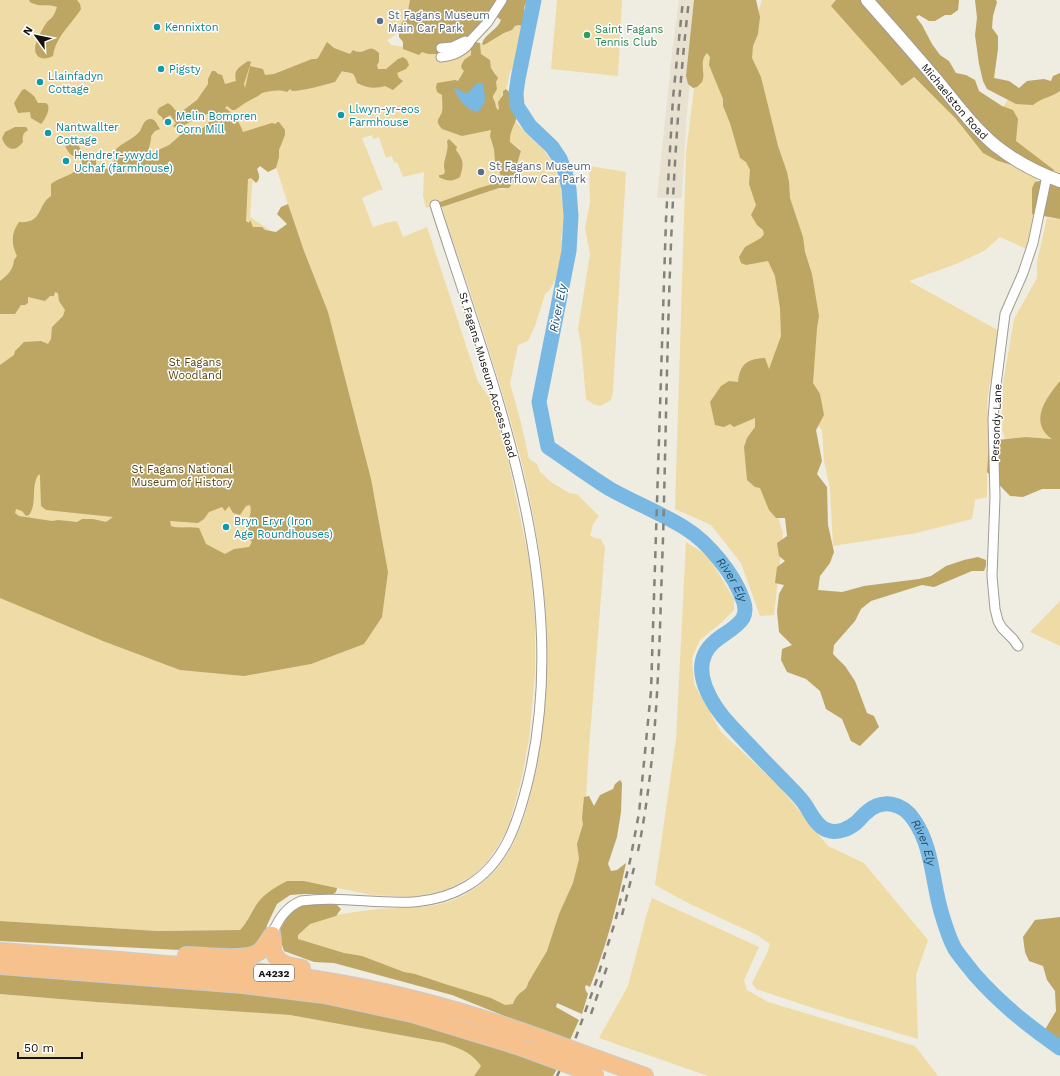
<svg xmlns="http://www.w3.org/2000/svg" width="1060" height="1076" viewBox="0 0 1060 1076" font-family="'Work Sans',sans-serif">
  <rect width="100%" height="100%" fill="#efece1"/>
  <polygon fill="#e8e1d0" points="679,0 698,0 686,124 682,198 657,198 672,53"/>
  <g fill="#efdba5" fill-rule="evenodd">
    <path d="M0,0H417L400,32L387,40L391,45L404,47L441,44V57L469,47L482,71L508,181L426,208L423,196L424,172L403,177L397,162L394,163L392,156L386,158L379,137L373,139L372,135L362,138L383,190H379L362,198L373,227L385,223L397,221L403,237L427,227L478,382L492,401L507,455L527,550L531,572L535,623V675L529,739L522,777L508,828L496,849L486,863L471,877L452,887L442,891L412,897L372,895L304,881L259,901L244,926L240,930L157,931L0,921ZM254,158L276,167L293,220L280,237L250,217Z"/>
    <polygon points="557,0 622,0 618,76 551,69"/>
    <polygon points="705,0 793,314 757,447 783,533 774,615 760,616 741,563 711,525 675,509 686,153"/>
    <polygon points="762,0 837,0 903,86 913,77 956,119 971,138 998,161 1019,167 1037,178 1035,215 1029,250 1000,237 984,251 956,264 909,281 1001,332 994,357 993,375 990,382 987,403 989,441 987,474 987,497 975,500 972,519 916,533 833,546 830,489 824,461 822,430 806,412 743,56"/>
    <path d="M519,25L522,27L521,43L522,45V50L518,53L517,59L518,65C507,69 510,79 506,89H504L501,98L499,108L498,110L495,107V102L493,98L496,74L491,68L490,62L481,54L480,43L484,45C491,38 502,35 510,30C514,29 514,26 519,25Z"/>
    <polygon points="1060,84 1060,176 1008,147 991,125 1011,95"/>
    <path d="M516,121C523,132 533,139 542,148C563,172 566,210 561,240L564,244C561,257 557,287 545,294L535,326L528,341L518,345L510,383L521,423L529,459L537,464L540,472L551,482L569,493L577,494L599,516L593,524L590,536L598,539H601L605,547L589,748L584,828L579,875L551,949L516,1010L296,941L298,931C304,927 310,920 317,918C324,914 335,915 343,914C355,912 367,910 379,909C420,906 447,911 482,883C519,853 529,806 537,762C562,625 536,497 494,366C484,334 474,303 463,271C456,250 448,229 442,207L499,188L504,189L516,179V167L521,151L519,148L510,142L509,134Z"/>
    <polygon points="589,166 626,172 613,391 611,400 600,406 593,404 586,399 581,343 578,329 590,254 585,228 590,203"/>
    <polygon points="1047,218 1060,219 1060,381 1048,396 1053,439 1026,437 1005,439 1002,429 1003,384 1014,319 1037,278 1037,262"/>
    <polygon points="686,542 708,556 734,599 734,610 721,623 700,640 692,658 694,684 721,732 779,786 828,846 864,863 928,940 916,975 918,1039 816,1009 756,989 752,983 767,953 770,944 757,935 688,903 655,885 676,739"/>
    <polygon points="1060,601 1060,646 1030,632"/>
    <polygon points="652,898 759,947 744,980 747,990 768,1002 915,1046 938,1076 708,1076 599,1038 628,986 647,913"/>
    <path d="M0,994L96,1002L290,1015L444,1043C460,1049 470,1051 481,1066L474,1076H0Z"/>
  </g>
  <g fill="#bda563" fill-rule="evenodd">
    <path d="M29,0H77L80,4L81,9C71,25 56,36 53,56C49,58 45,59 41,58C27,52 42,30 47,22C49,20 52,18 53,16C55,13 56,10 57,7C46,3 40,8 30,2Z"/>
    <path d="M410,0H527L524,8L525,14L528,13L532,18L533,21L526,28L519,25L515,26L512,30L504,33L484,45L482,44C484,34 498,30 501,20L497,17H491L474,35L448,46L439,54H428L422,52L419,55L403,49V42L399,37V27L407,16Z"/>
    <path d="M694,0H756L760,17L758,34L753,46L752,58L761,77L778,146L787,172L789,182L790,198L803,237L805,252L812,274L819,316L817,328L813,383L820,394L824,415L816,430L822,461L817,474L827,487L828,525L834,552L830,563L820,576L818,590L842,592L864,586L919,579L931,576L946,566L964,560L978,557L986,560V566L984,571H972L934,587L922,585L871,601L861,609L855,621L834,645L833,654L845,666L855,681L867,713L874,716L879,727L860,746L851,741L842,719L826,709L820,691L806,679L787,672L781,660L782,649L792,645L779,632L777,611L779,594L784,585L775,583L777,567L785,561L779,556L777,543L787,536L785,518H776L769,510L760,488L755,487L747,480L744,447L747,438L755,427V418L734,427L730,424L724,427L715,425L710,402L721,386L729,381L738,382C740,364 747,359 765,358L769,369L781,336L780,308L775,276L768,261L746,265L741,263L739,257L745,247L761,238L764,234L763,230L757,225L751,215L756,205L749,184L750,170L746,162L740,158L730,123L723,106V99L709,65L710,57L707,53C701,59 703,65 703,72C704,75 703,79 702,82L697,87L693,88L688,84L686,76Z"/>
    <polygon points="836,0 959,0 958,10 951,15 945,15 935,21 929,21 919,15 916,17 922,25 932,44 940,55 949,61 956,73 966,75 975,80 979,91 1002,106 1013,110 1018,119 1016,141 1054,170 1054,175 1019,167 998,161 983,153 956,119 914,77 902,86 831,6"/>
    <path d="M975,0H996L997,2L993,16L992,28L998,36V49L994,78L1009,81L1019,88L1027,81L1044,79L1051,81L1053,76L1060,73V91C1052,97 1041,98 1033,105L1016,104L987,89L983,81L979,64L975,35L977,18Z"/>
    <path d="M327,42L334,48L350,54L353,50C355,51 357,52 360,52C368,51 370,44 379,53V62L377,65L378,69H386L398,59L403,57L407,60L409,65L406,69L397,73L399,78L403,81L393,90L385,86C375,89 367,88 357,83C353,69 352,75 342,71L335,82C323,85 303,91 292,91L290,89L287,92C278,89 271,91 262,93L258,96L245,103L235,110H232L227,106L225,108C234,114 239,121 243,132L272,123L276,124L277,122H279L285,130V135L279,150V157L276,168L268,172L260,166L257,169C259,174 261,179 256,183L251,178L248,179L246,221L249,223L250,220L253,227H262L265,230L276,232L287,224L277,214L281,207L288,204L304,251L328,312L371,479L388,572L382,617L364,644L311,664L244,676L180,670L103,641L0,598V365L14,355L15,351L24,342L41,341L48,344L51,339L52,327L63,316L65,310L59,301L58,293L55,292L54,296H50L45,301L28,297V303L25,305H21L15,314H0V281C8,275 13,270 14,260L17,256C11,244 11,233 19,222C43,224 37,205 51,196V184C63,175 77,176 82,161C74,157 67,154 65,144L75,140C78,143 78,145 80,148C83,156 89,156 96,159V169L104,170L112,166L115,158V150C122,143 135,138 140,131C143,126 143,121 149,119C156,118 157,125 160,129L155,131L151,136C152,142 148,146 149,152L152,153C157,150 164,148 169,145C185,133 181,129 203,128L211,120L215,111L199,117L177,129L173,126L176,123L170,115L163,120L162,117L159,115L157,112L159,108L168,103L172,106L175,110L181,112L197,100L208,84V79L212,71H215L218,74L222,75L225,84L236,81C233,69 240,67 248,61L251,62L244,84L245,88L250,66L263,69L265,75L274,74L312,59H316L318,58ZM39,474L40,476L41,506L46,510L113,517L106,522L93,519H82L77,522L58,520L52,521L19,516L15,513L16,509L22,511L26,516L29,515C38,503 30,486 39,474ZM250,505C254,518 239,531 252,542L249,547L234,549L225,554L206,544L199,528C190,526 179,529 171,526L170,521L198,523L204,519L209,512L222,507L225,511L229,506L233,513L240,515L246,506Z"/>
    <path d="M475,42L480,43L481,54L490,60L491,68L498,78L496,82L497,89L493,96V98L495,102L496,107L498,110L499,109L498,102L503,95V91L506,89L510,93V97L512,103L511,108L517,109C519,122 509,128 510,142L521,151L516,167V179L509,188H499L442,207L439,204L440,202L479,188L503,181L495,162L494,149L490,136L491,130L462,136L442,129C434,120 439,120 442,112C443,107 442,101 442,95L437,92L436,87L437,83L455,80L458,81L464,71L462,69L461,66L464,60L471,55V46L472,43Z"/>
    <path d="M25,89L34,96L38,103H46L48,105C50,110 45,120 41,124L31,118L30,112L18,113L14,103L22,90Z"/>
    <path d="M15,127H26L28,130C23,133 22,136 23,142C15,153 6,150 2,138L5,132Z"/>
    <path d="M449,139L457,147L456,150C464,161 464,164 460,177C453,182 446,181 439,177V175H441L444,174L445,171C441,162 450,152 447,141Z"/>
    <polygon points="1043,180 1060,185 1060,219 1032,214 1032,188 1035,182"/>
    <path d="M1060,381V489H1042L1023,497L1010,496L987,472L989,441L1026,437L1052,439C1028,422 1046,398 1060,381Z"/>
    <path d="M620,780L622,783L621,812L617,837L608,864L611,871L617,870L626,863C617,906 606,947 590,987L586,985C584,988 586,991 588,994L582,1014L557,1003L556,1007L579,1020L570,1040L507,1017L452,995L334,963L314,962L284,951L279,935L281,928L290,912L303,904L329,903L337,905L341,909L336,916L310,924L298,935V939L344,953L362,956L404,972L415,974L448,985L491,998L505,1005L513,1004C514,1001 516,997 518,995C523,990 527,990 528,983L547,951L559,914L573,883L579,859L577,844L583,824L582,818L584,797L589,796L594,806L600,795L613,789L615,784Z"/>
    <path d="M287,881H304L337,888L336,892L333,894H303L290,895L277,904L267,925L265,935L256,945L241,953L0,941V921L157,931L240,930C248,922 252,910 259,901C267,892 277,886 287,881Z"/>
    <polygon points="1060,917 1060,1047 1043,1033 1056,1011 1055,991 1047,980 1043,966 1029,961 1025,952 1023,937 1035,920"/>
    <path d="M0,973L255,993L303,999L404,1019L474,1038L557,1069L553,1076H474L481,1066C470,1051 460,1049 444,1043L290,1015L96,1002L0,994Z"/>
  </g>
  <path fill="#79b8e3" d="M481,83L483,84C485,96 488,104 477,112C466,110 458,98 454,89L456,88L467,94L476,84Z"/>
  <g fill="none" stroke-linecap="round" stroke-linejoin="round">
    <path stroke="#79b8e3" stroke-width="15" id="s1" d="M534,0L518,79L516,93L517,106L530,126L552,147L560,159L565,172L569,189L571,216L569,251L539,402L548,447C569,461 589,476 610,489C635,503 661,513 685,528C708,542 734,574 743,600C745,605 746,612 743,618C737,628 723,634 714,642C686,667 712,706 732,727C748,744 764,761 781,778C789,787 799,795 806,806C811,814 817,827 827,830C837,834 849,829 857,822C860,819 863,815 867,812C883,798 903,803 914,820C934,849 932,886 943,918C946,928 950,940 955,949C961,958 968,966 975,975C1002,1005 1027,1025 1060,1048"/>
    <defs>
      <g id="street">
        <polyline points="441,48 452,47 465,41"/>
        <path d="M441,57C452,56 466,51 471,40L487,23L502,0"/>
        <polyline points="1018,646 1013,639 1002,628 998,621 995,609 992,576 995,497 993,419 995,393 1005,314 1023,273 1033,243 1047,176"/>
        <path d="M272,935C278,919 286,907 301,901C358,893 415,917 467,886C505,864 518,822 528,781C575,585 494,390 435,205"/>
      </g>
      <g id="secondary">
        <path id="s2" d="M867,0C890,26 913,52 935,78C954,101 973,127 996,146C1015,161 1038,173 1060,181"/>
      </g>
      <g id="highway">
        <path d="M272,935C273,939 273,943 273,948C274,963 289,966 302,968"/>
        <path d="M0,951C55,955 110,959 166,964C214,967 262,971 310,978C389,990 466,1011 541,1038"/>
        <path d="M186,955C204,955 245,962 259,952C265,947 268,940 272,935"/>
        <polyline points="0,966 243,985 324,995 412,1014 520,1047"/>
        <polyline points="601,1060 645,1076"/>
      </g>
    </defs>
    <use href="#street" stroke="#a09c92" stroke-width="11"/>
    <use href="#secondary" stroke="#a09c92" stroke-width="14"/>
    <use href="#highway" stroke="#cccbca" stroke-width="18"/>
    <use href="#street" stroke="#fff" stroke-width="9"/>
    <use href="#secondary" stroke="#fff" stroke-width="12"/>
    <use href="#highway" stroke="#f6c18c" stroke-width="16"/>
    <g stroke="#85827b" stroke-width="2.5" stroke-dasharray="7 7" stroke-linecap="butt">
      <path d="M638,851C659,748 659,643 663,539C668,360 668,179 689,0"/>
      <polyline points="622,915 634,868"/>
      <polyline points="591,1014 609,961"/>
      <polyline points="557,1076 576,1037 596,982 615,922 630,861 639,813 651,691 666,219 673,98 683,0"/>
    </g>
    <defs>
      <g id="highway-bridge">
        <polyline points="541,1038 601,1060"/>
        <polyline points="520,1047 596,1075"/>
      </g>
    </defs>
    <use href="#highway-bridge" stroke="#cccbca" stroke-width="18" stroke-linecap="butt"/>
    <use href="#highway-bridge" stroke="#f6c18c" stroke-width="16"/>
  </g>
  <g fill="#5c6f8a" stroke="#fff" stroke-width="1.5">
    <circle cx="380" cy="21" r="4"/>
    <circle cx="481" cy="172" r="4"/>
  </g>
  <g fill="#0f9aa8" stroke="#fff" stroke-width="1.5">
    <circle cx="157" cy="27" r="4"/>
    <circle cx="161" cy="69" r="4"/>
    <circle cx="40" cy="82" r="4"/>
    <circle cx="341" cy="115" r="4"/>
    <circle cx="168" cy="122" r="4"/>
    <circle cx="48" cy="133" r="4"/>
    <circle cx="66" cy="161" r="4"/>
    <circle cx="226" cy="527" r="4"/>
  </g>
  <circle fill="#2e9e5b" stroke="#fff" stroke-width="1.5" cx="587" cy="35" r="4"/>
  <g text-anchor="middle" stroke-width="3" stroke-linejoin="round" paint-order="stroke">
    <rect fill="#fff" stroke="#5b5a58" stroke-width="1" x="254" y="965" width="40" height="16" rx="3"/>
    <g font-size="10" font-weight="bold" fill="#151310">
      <text x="274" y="977">A4232</text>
    </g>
    <g font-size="11" fill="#4e5e75" stroke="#fff" text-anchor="start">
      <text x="388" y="19">St Fagans Museum<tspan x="388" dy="13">Main Car Park</tspan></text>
      <text x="489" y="170">St Fagans Museum<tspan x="489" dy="13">Overflow Car Park</tspan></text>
    </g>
    <g font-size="11" fill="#0d838f" stroke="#fff" text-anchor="start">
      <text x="165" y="31">Kennixton</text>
      <text x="169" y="73">Pigsty</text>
      <text x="48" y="80">Llainfadyn<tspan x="48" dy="13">Cottage</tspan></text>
      <text x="349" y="113">Llwyn-yr-eos<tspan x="349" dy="13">Farmhouse</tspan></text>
      <text x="176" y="120">Melin Bompren<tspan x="176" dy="13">Corn Mill</tspan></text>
      <text x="56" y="131">Nantwallter<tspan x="56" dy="13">Cottage</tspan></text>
      <text x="74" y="159">Hendre'r-ywydd<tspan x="74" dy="13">Uchaf (farmhouse)</tspan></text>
      <text x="234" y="525">Bryn Eryr (Iron<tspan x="234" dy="13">Age Roundhouses)</tspan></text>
    </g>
    <g font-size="11" fill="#27864d" stroke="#fff" text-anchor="start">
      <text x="595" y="33">Saint Fagans<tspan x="595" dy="13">Tennis Club</tspan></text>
    </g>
    <g font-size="11" fill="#151310" stroke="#fff">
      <text dy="4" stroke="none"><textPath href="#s2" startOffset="134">Michaelston Road</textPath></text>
      <text transform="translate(488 375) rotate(73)" y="4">St Fagans Museum Access Road</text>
      <text transform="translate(996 423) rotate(-88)" y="4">Persondy Lane</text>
    </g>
    <g font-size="11" fill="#55440f" stroke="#fff">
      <text x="195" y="366">St Fagans<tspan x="195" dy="13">Woodland</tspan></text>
      <text x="182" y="473">St Fagans National<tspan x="182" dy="13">Museum of History</tspan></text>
    </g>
    <g font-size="12" font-style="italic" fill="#1f4f6c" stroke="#fff">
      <text transform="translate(558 308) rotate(-79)" y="4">River Ely</text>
      <text dy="4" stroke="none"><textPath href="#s1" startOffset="700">River Ely</textPath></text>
      <text dy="4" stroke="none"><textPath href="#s1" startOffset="1144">River Ely</textPath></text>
    </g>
  </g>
  <g transform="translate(36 36) rotate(303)" stroke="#ffffff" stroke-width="3" paint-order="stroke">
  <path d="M0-3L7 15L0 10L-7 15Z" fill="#151310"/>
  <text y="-6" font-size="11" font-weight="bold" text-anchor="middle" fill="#151310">N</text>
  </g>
  <path d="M18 1052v6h64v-6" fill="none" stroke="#151310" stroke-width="2"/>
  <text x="24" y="1052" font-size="12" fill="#151310" stroke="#ffffff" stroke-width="3" paint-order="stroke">50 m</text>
</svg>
